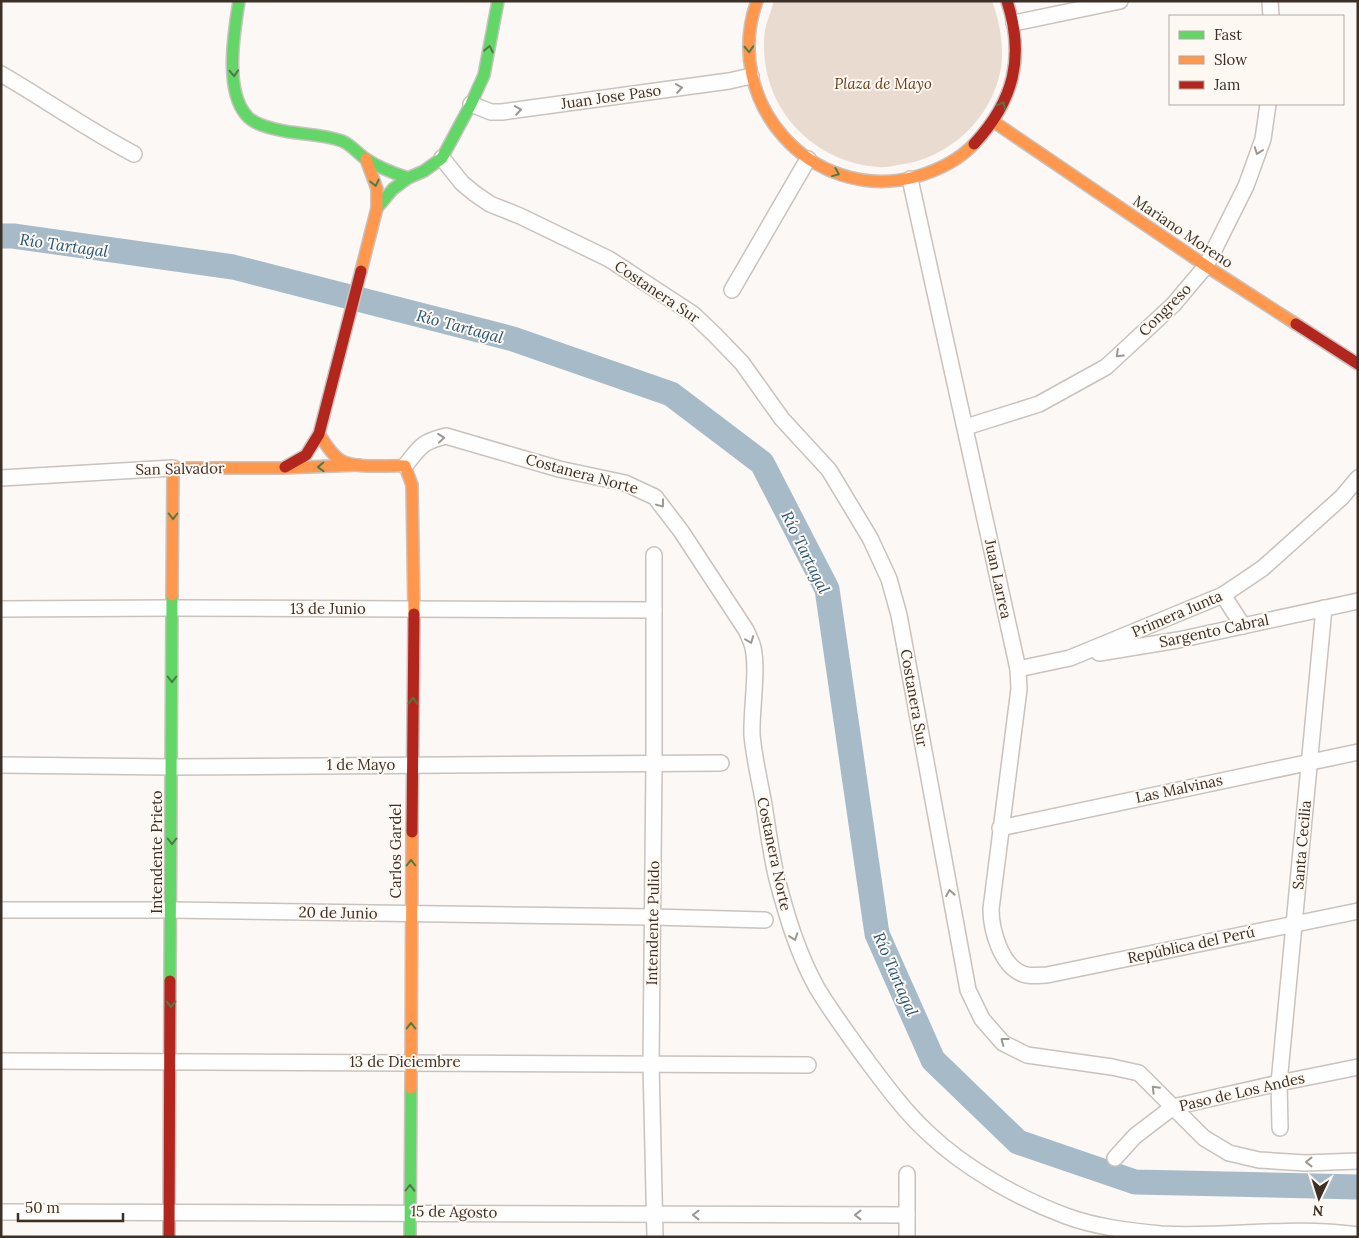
<svg xmlns="http://www.w3.org/2000/svg" width="1359" height="1238" viewBox="0 0 1359 1238" font-family="Lora,serif">
  <rect width="100%" height="100%" fill="#fbf8f6"/>
  <path fill="#eadbd1" d="M774,1H992C1000,22 1004,46 1001,68C992,119 949,159 898,165C892,166 885,168 879,167C809,162 756,102 765,30C767,21 771,11 774,1Z"/>
  <g fill="none" stroke-linecap="round" stroke-linejoin="round">
    <polyline stroke="#a6bac8" stroke-width="25" points="1,236 13,236 233,267 513,339 671,394 762,463 827,589 877,934 933,1060 1018,1142 1135,1182 1358,1187"/>
    <defs>
      <g id="street">
        <polyline points="1270,1 1271,16"/>
        <polyline points="1014,23 1120,1"/>
        <path d="M1,74C46,100 88,130 134,154"/>
        <polyline points="471,104 491,112 502,112 729,81 751,76"/>
        <polyline points="442,158 462,183 474,193 490,204 520,216 609,259 693,314 715,335 742,363 782,419 829,470 870,538 889,579 899,615 968,990 982,1019 1003,1043 1027,1055 1112,1067 1139,1073 1204,1138 1229,1153 1259,1160 1305,1163 1358,1161"/>
        <path d="M910,179L1018,669L1019,689L991,909C991,930 1001,966 1023,974C1030,977 1041,975 1047,975L1358,911"/>
        <polyline points="732,290 808,159"/>
        <polyline points="966,427 1039,404 1106,367 1173,305 1206,266 1246,186 1263,139 1268,104"/>
        <path d="M405,466C420,447 421,442 446,436L559,469L625,483L655,497L681,531L746,630C748,634 750,639 752,644C759,666 751,709 752,735C754,758 760,782 764,805C768,829 771,855 777,879C787,917 798,954 817,988C830,1010 846,1031 860,1051C881,1079 902,1109 928,1133C966,1169 1018,1198 1066,1216C1096,1227 1129,1231 1161,1234C1226,1238 1292,1225 1358,1235"/>
        <polyline points="1,478 173,468"/>
        <polyline points="654,555 654,763 651,1063 655,1237"/>
        <polyline points="1223,595 1243,626"/>
        <polyline points="1,609 172,608 654,610"/>
        <polyline points="1099,653 1178,640 1358,601"/>
        <polyline points="1018,669 1070,658 1223,595 1263,568 1342,497 1358,478"/>
        <polyline points="1,765 172,767 721,763"/>
        <polyline points="1000,828 1358,752"/>
        <polyline points="1,910 171,910 653,917 765,920"/>
        <polyline points="1,1061 808,1065"/>
        <polyline points="1280,1128 1279,1083 1324,608"/>
        <polyline points="1115,1158 1135,1136 1173,1107 1279,1083 1358,1067"/>
        <polyline points="907,1174 907,1237"/>
        <polyline points="1,1212 907,1215"/>
      </g>
      <g id="fast">
        <path d="M239,1C234,32 224,91 247,116C253,123 266,127 275,129C297,135 320,133 342,141C352,145 358,154 366,159C379,168 393,173 408,178"/>
        <polyline points="377,208 393,189 408,178 424,171 442,158 471,104 484,75 498,1"/>
        <polyline points="170,981 172,595"/>
        <polyline points="410,1237 411,1088"/>
      </g>
      <g id="slow">
        <path d="M757,1C721,101 811,204 915,177C936,171 959,160 974,144"/>
        <polyline points="994,122 1206,266 1296,324"/>
        <polyline points="361,271 377,208 377,189 366,159"/>
        <path d="M319,434C325,443 332,456 342,461C358,469 387,465 405,466L412,485L414,614"/>
        <polyline points="172,595 173,468 282,468 359,465"/>
        <polyline points="411,1088 412,832"/>
      </g>
      <g id="jam">
        <path d="M974,144C1014,101 1025,57 1007,1"/>
        <polyline points="1296,324 1358,364"/>
        <polyline points="285,467 306,455 319,434 361,271"/>
        <polyline points="412,832 414,614"/>
        <polyline points="169,1237 170,981"/>
      </g>
    </defs>
    <use href="#street" stroke="#cac2bd" stroke-width="18"/>
    <use href="#fast" stroke="#cac2bd" stroke-width="14"/>
    <use href="#slow" stroke="#cac2bd" stroke-width="14"/>
    <use href="#jam" stroke="#cac2bd" stroke-width="14"/>
    <use href="#street" stroke="#fefefe" stroke-width="15"/>
    <use href="#fast" stroke="#63d668" stroke-width="11"/>
    <use href="#slow" stroke="#ff974d" stroke-width="11"/>
    <use href="#jam" stroke="#b3261e" stroke-width="11"/>
  </g>
  <defs><path id="oneway-chevron" d="M-2-3.5L2.5 0L-2 3.5" fill="none" stroke-width="1.6" stroke-linecap="round" stroke-linejoin="round" transform="scale(1.25)"/></defs>
  <g stroke="#4e7b44">
    <use href="#oneway-chevron" transform="translate(489 49) rotate(-79)"/>
    <use href="#oneway-chevron" transform="translate(749 49) rotate(87)"/>
    <use href="#oneway-chevron" transform="translate(234 73) rotate(87)"/>
    <use href="#oneway-chevron" transform="translate(1002 105) rotate(-64)"/>
    <use href="#oneway-chevron" transform="translate(836 173) rotate(22)"/>
    <use href="#oneway-chevron" transform="translate(375 183) rotate(77)"/>
    <use href="#oneway-chevron" transform="translate(321 467) rotate(178)"/>
    <use href="#oneway-chevron" transform="translate(173 516) rotate(90)"/>
    <use href="#oneway-chevron" transform="translate(172 679) rotate(90)"/>
    <use href="#oneway-chevron" transform="translate(413 701) rotate(-89)"/>
    <use href="#oneway-chevron" transform="translate(172 841) rotate(90)"/>
    <use href="#oneway-chevron" transform="translate(411 863) rotate(-90)"/>
    <use href="#oneway-chevron" transform="translate(171 1004) rotate(90)"/>
    <use href="#oneway-chevron" transform="translate(411 1026) rotate(-90)"/>
    <use href="#oneway-chevron" transform="translate(410 1188) rotate(-89)"/>
  </g>
  <g stroke="#9d9792">
    <use href="#oneway-chevron" transform="translate(679 88) rotate(-8)"/>
    <use href="#oneway-chevron" transform="translate(518 110) rotate(-8)"/>
    <use href="#oneway-chevron" transform="translate(1258 151) rotate(110)"/>
    <use href="#oneway-chevron" transform="translate(1119 354) rotate(137)"/>
    <use href="#oneway-chevron" transform="translate(441 438) rotate(-6)"/>
    <use href="#oneway-chevron" transform="translate(661 504) rotate(53)"/>
    <use href="#oneway-chevron" transform="translate(750 640) rotate(69)"/>
    <use href="#oneway-chevron" transform="translate(950 893) rotate(-100)"/>
    <use href="#oneway-chevron" transform="translate(794 937) rotate(71)"/>
    <use href="#oneway-chevron" transform="translate(1004 1041) rotate(-143)"/>
    <use href="#oneway-chevron" transform="translate(1155 1089) rotate(-134)"/>
    <use href="#oneway-chevron" transform="translate(1309 1162) rotate(180)"/>
    <use href="#oneway-chevron" transform="translate(696 1215) rotate(180)"/>
    <use href="#oneway-chevron" transform="translate(858 1215) rotate(180)"/>
  </g>
  <g text-anchor="middle" stroke-width="4" stroke-linejoin="round" paint-order="stroke">
    <g font-size="15" font-style="italic" fill="#663e1a" stroke="#fef8f3">
      <text x="883" y="89">Plaza de Mayo</text>
    </g>
    <g font-size="15" fill="#3c3026" stroke="#fef8f3">
      <text transform="translate(611 97) rotate(-8)" y="5">Juan Jose Paso</text>
      <text transform="translate(1183 232) rotate(34)" y="5">Mariano Moreno</text>
      <text transform="translate(657 292) rotate(34)" y="5">Costanera Sur</text>
      <text transform="translate(1165 310) rotate(-45)" y="5">Congreso</text>
      <text transform="translate(180 469) rotate(-1)" y="5">San Salvador</text>
      <text transform="translate(582 474) rotate(15)" y="5">Costanera Norte</text>
      <text transform="translate(998 579) rotate(78)" y="5">Juan Larrea</text>
      <text x="328" y="614">13 de Junio</text>
      <text transform="translate(1177 614) rotate(-23)" y="5">Primera Junta</text>
      <text transform="translate(1214 631) rotate(-12)" y="5">Sargento Cabral</text>
      <text transform="translate(914 698) rotate(80)" y="5">Costanera Sur</text>
      <text x="361" y="770">1 de Mayo</text>
      <text transform="translate(1179 789) rotate(-12)" y="5">Las Malvinas</text>
      <text transform="translate(1302 845) rotate(-85)" y="5">Santa Cecilia</text>
      <text transform="translate(396 851) rotate(-90)" y="5">Carlos Gardel</text>
      <text transform="translate(157 852) rotate(-90)" y="5">Intendente Prieto</text>
      <text transform="translate(774 854) rotate(78)" y="5">Costanera Norte</text>
      <text transform="translate(338 913) rotate(1)" y="5">20 de Junio</text>
      <text transform="translate(653 923) rotate(-89)" y="5">Intendente Pulido</text>
      <text transform="translate(1191 945) rotate(-12)" y="5">República del Perú</text>
      <text x="405" y="1067">13 de Diciembre</text>
      <text transform="translate(1242 1092) rotate(-13)" y="5">Paso de Los Andes</text>
      <text transform="translate(454 1212) rotate(1)" y="5">15 de Agosto</text>
    </g>
    <g font-size="16" font-style="italic" fill="#245676" stroke="#fef8f3">
      <text transform="translate(64 245) rotate(8)" y="6">Río Tartagal</text>
      <text transform="translate(460 326) rotate(15)" y="6">Río Tartagal</text>
      <text transform="translate(806 552) rotate(64)" y="6">Río Tartagal</text>
      <text transform="translate(896 974) rotate(67)" y="6">Río Tartagal</text>
    </g>
  </g>
  <rect width="1359" height="1238" fill="none" stroke="#3c3026" stroke-width="5"/>
  <rect x="1169" y="15" width="175" height="90" fill="#fef8f3" stroke="#b0a8a1"/>
  <rect x="1179" y="31" width="25" height="8" fill="#63d668" stroke="#b0a8a1"/>
  <text x="1214" y="40" font-size="15" fill="#3c3026">Fast</text>
  <rect x="1179" y="56" width="25" height="8" fill="#ff974d" stroke="#b0a8a1"/>
  <text x="1214" y="65" font-size="15" fill="#3c3026">Slow</text>
  <rect x="1179" y="81" width="25" height="8" fill="#b3261e" stroke="#b0a8a1"/>
  <text x="1214" y="90" font-size="15" fill="#3c3026">Jam</text>
  <g transform="translate(1319 1198) rotate(184)" stroke="#fef8f3" stroke-width="4" paint-order="stroke">
  <path d="M0-4L9 19L0 12L-9 19Z" fill="#3c3026"/>
  <text y="-8" font-size="14" font-weight="bold" text-anchor="middle" fill="#3c3026">N</text>
  </g>
  <path d="M18 1213v8h105v-8" fill="none" stroke="#3c3026" stroke-width="2.5"/>
  <text x="25" y="1213" font-size="15" fill="#3c3026" stroke="#fef8f3" stroke-width="4" paint-order="stroke">50 m</text>
</svg>
